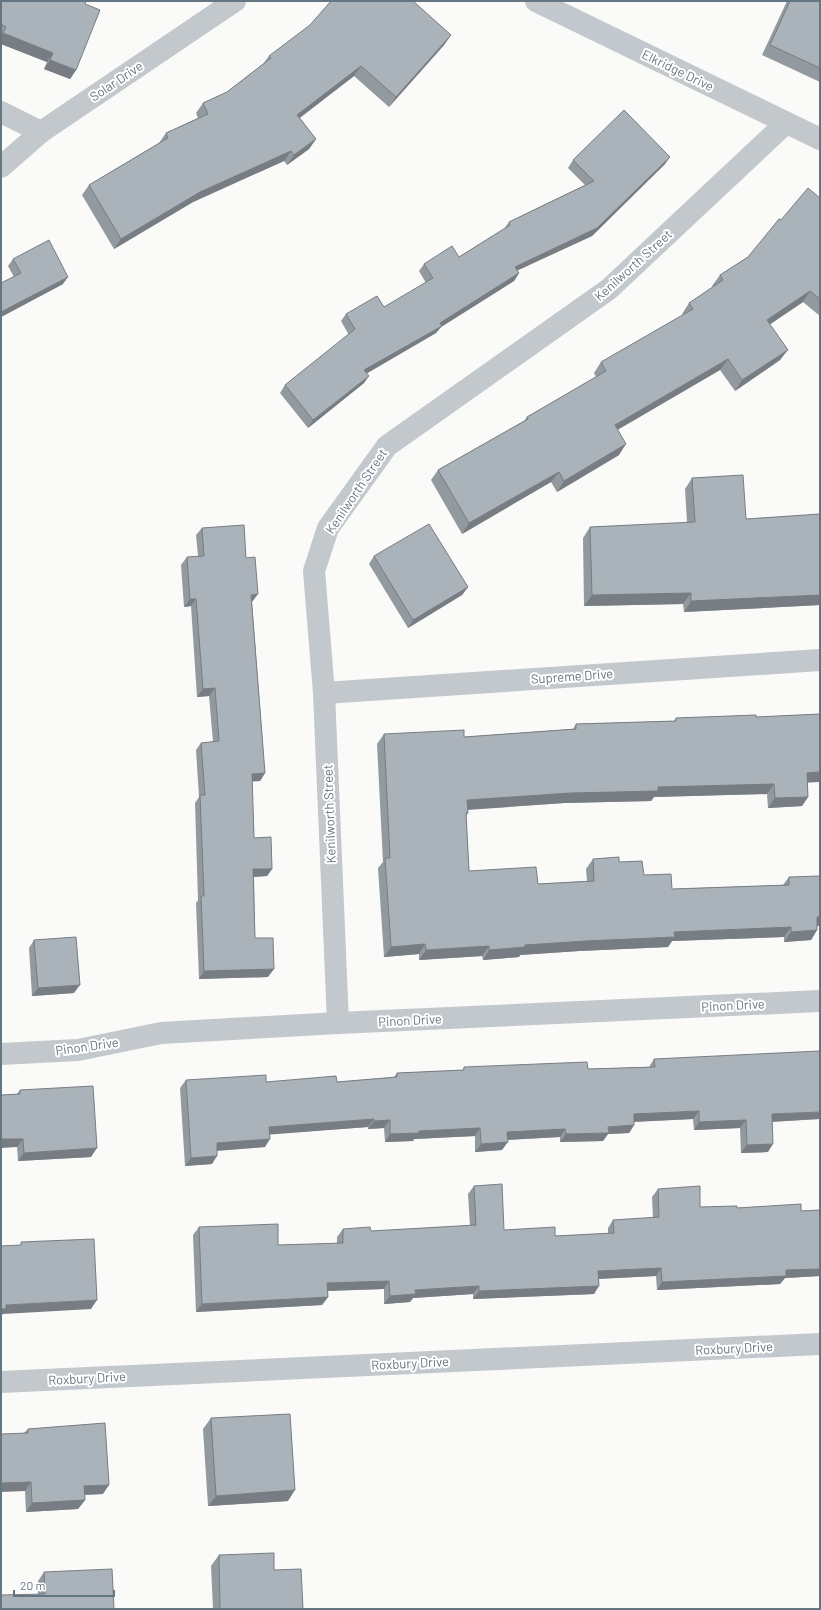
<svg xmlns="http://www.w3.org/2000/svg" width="821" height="1610" viewBox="0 0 821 1610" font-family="Barlow,sans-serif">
  <rect width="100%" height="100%" fill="#fafaf8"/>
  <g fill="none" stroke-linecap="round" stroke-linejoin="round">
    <g stroke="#c3c8cc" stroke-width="22">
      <polyline points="536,1 820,139"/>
      <polyline points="1,112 41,132"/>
      <polyline points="1,167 41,132 235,1"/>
      <polyline points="324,693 820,660"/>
      <polyline points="338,1023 324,693 314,571 328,528 387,446 609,289 786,123"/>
      <polyline points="1,1054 78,1050 161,1033 338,1023 820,1001"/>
      <polyline points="1,1382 820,1344"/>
    </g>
  </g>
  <g fill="#929a9f">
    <polygon points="1,1 85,4 76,70 70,79 44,69 47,62 1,44"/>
    <polygon points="787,1 820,1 820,82 762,55"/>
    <polygon points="451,35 444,45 389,107 354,76 300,118 316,139 309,149 287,165 284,161 193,202 114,249 82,195 89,185 159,143 166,133 198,118 196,113 203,103 227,92 263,64 269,56"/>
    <polygon points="573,160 665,164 592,236 517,270 519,273 514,281 441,327 436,333 367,373 364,383 308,428 280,393 285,385 349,335 341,321 346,314 384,307 426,283 419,271 424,264 459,257 504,229 509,222 585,185 568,168"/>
    <polygon points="820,198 820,316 803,302 770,324 780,360 735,391 720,370 617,430 619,455 557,492 551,482 462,534 431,480 438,470 524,421 527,417 596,377 594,373 601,362 683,315 682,314 689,303 713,287 712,286 720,275 748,257 781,220"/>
    <polygon points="13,259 63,284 1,317 1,283 14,277 8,266"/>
    <polygon points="692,478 746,519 820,514 820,605 684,612 683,604 584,606 583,538 590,527 687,523 685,489"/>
    <polygon points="202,528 246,558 252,602 265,773 260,781 252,781 254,838 272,869 267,876 254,877 255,938 268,977 199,979 196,903 198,900 195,803 199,797 196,750 201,743 213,742 209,696 197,697 191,606 184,607 181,565 187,557 198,556 196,535"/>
    <polygon points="374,556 468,587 462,595 408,628 369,564"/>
    <polygon points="820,714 820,782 808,782 808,797 802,806 768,808 767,794 654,797 651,801 564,803 468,810 468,813 466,816 469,871 538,884 587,881 586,869 593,859 619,862 644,875 672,889 783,885 789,877 820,926 817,926 817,930 811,940 784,942 784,937 672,941 668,947 579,951 520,955 519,957 483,960 482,956 419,960 419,954 384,957 378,868 383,862 377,744 384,734 464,737 573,729 576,724 674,721 676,718 756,717"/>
    <polygon points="34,940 74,993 32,996 29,948"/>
    <polygon points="654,1059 819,1119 772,1122 768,1152 741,1153 740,1128 694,1130 693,1119 634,1122 634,1125 629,1133 608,1134 603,1141 560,1142 560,1137 508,1140 502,1150 475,1152 475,1136 414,1139 413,1141 385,1142 384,1128 368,1129 368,1127 270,1134 265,1147 217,1151 212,1164 185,1166 180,1088 186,1080 266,1082 337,1082 394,1077 397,1073 463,1070 464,1067 588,1069 649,1067"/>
    <polygon points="20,1090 91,1157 18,1161 17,1147 17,1094"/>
    <polygon points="474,1186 504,1230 555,1236 608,1233 608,1228 613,1220 653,1218 652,1197 658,1189 700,1207 737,1208 801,1211 820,1210 820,1276 785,1278 780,1284 657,1290 656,1276 599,1279 594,1294 473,1299 473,1294 413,1298 410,1302 384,1304 384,1289 328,1291 328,1297 322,1305 196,1312 193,1235 199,1227 278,1245 337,1244 337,1237 343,1229 371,1231 470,1226 468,1194"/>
    <polygon points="211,1418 288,1501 208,1506 203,1429"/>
    <polygon points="28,1429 103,1494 84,1495 85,1500 78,1509 26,1512 25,1491 24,1433"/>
    <polygon points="219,1555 274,1570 303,1609 213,1609 211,1566"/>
    <polygon points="44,1572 114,1609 38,1594 38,1581"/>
  </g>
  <g fill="#777d82">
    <polygon points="3,33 53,53 47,62 1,44 1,37"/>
    <polygon points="451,35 444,45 389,107 396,97"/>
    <polygon points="50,60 76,70 70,79 44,69"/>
    <polygon points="361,66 354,76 290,125 297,115"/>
    <polygon points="316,139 309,149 287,165 294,155"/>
    <polygon points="291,151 284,161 193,202 114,249 121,239 200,192"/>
    <polygon points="670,157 665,164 592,236 510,274 515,267"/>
    <polygon points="519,273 514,281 441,327 436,333 359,378 364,370"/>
    <polygon points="68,277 63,284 1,317 1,312"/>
    <polygon points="810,291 803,302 760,331 767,320"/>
    <polygon points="788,350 780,360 735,391 742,380"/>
    <polygon points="728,359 720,370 607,436 615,425"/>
    <polygon points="369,376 364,383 308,428 313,420"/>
    <polygon points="626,444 619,455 557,492 564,481"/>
    <polygon points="559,472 551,482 462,534 469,523"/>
    <polygon points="468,587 462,595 408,628 413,620"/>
    <polygon points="691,593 683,604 584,606 592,595"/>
    <polygon points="258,594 252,602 251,595"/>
    <polygon points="820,595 820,605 684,612 691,601"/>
    <polygon points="190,599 196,599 191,606 184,607"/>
    <polygon points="215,688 209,696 197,697 203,689"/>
    <polygon points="820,772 820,782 800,783 807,773"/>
    <polygon points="265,773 260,781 247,782 252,774"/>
    <polygon points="774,784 767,794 654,797 651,801 564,803 461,810 467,800 658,787"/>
    <polygon points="808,797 802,806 768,808 775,798"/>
    <polygon points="253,869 272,869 267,876 248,877"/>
    <polygon points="820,916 820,926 810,926 817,917"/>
    <polygon points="791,927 784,937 672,941 668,947 579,951 520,955 519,957 483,960 489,950 525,945 674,932"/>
    <polygon points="817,930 811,940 784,942 791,932"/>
    <polygon points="425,944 419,954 384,957 391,947"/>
    <polygon points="489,946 482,956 419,960 426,950"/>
    <polygon points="274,969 268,977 199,979 204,971"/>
    <polygon points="80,985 74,993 32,996 38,988"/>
    <polygon points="699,1111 693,1119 628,1122 634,1114"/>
    <polygon points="820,1112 820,1118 819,1119 766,1122 772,1114"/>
    <polygon points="374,1119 368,1127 264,1135 269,1127"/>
    <polygon points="390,1120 384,1128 368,1129 374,1121"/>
    <polygon points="746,1120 740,1128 694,1130 699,1122"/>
    <polygon points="634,1125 629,1133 608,1134 603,1141 560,1142 566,1134 608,1127"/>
    <polygon points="480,1128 475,1136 414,1139 413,1141 385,1142 390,1134 419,1131"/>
    <polygon points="565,1129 560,1137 502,1140 507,1132"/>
    <polygon points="1,1139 23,1139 17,1147 1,1148"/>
    <polygon points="270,1139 265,1147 211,1151 217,1143"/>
    <polygon points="508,1142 502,1150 475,1152 481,1144"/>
    <polygon points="773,1144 768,1152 741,1153 747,1145"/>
    <polygon points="97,1148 91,1157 18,1161 24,1153"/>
    <polygon points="217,1156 212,1164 185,1166 191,1158"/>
    <polygon points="661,1268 656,1276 593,1279 598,1271"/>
    <polygon points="820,1269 820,1276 785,1278 780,1284 657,1290 662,1282 786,1270"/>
    <polygon points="389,1281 384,1289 322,1291 327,1283"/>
    <polygon points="479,1286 473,1294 413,1298 410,1302 384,1304 390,1296 415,1290"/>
    <polygon points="599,1286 594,1294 473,1299 479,1291"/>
    <polygon points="328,1297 322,1305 196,1312 202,1304"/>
    <polygon points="97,1300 91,1309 3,1314 1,1316 1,1309 6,1305"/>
    <polygon points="31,1482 25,1491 1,1492 1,1483"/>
    <polygon points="109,1485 103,1494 78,1495 84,1486"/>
    <polygon points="295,1490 288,1501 208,1506 216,1496"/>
    <polygon points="85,1500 78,1509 26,1512 32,1503"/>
  </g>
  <g fill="#aab3b9" stroke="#777d82">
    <polygon points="1,1 86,1 85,4 100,10 76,70 50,60 53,53 3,33 6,27 1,24"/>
    <polygon points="331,1 413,1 451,35 396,97 361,66 297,115 316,139 294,155 291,151 200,192 121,239 89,185 168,138 166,133 208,114 203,103 227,92 271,58 269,56 310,25"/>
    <polygon points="790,1 820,1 820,68 770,45"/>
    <polygon points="624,110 670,157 597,228 515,267 519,273 440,323 442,326 364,370 369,376 313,420 285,385 355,329 346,314 377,296 384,307 433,278 424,264 452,246 459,257 510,225 509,222 594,181 573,160"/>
    <polygon points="808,188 820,198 820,299 810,291 767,320 788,350 742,380 728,359 615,425 626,444 564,481 559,472 469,523 438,470 528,419 527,417 606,371 601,362 693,309 689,303 723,280 720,275 748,257 779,219 781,220"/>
    <polygon points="49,240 68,277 1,312 1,283 21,273 13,259"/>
    <polygon points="743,475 746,519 820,514 820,595 691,601 691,593 592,595 590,527 695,522 692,478"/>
    <polygon points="429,524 468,587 413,620 374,556"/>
    <polygon points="244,525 246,558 255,557 258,594 251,595 265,773 252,774 254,838 271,837 272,869 253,869 255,938 273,938 274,969 204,971 201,896 204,896 200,795 205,795 201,743 219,741 215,688 203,689 196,599 190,599 187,557 204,556 202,528"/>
    <polygon points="820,714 820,772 807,773 808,797 775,798 774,784 658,787 658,791 571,793 467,800 468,813 466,813 469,871 536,867 538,884 594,881 593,859 619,857 619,862 642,861 644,875 671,874 672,889 789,885 789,877 820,876 820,916 817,917 817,930 791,932 791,927 674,932 675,937 586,941 525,945 525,947 489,950 489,946 426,950 425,944 391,947 385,858 390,858 384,734 464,730 464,737 576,729 576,724 676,721 676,718 756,715 756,717"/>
    <polygon points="76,937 80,985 38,988 34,940"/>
    <polygon points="820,1051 820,1112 772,1114 773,1144 747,1145 746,1120 699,1122 699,1111 634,1114 634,1125 608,1127 609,1133 566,1134 565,1129 507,1132 508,1142 481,1144 480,1128 419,1131 419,1133 390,1134 390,1120 374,1121 374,1119 269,1127 270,1139 217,1143 217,1156 191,1158 186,1080 266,1075 266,1082 336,1076 337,1082 397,1077 397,1073 464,1070 464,1067 587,1062 588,1069 655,1067 654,1059"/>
    <polygon points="93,1086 97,1148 24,1153 23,1139 1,1139 1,1095 20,1094 20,1090"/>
    <polygon points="502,1184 504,1230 555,1227 555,1236 614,1233 613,1220 659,1217 658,1189 700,1186 700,1207 737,1206 737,1208 801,1204 801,1211 820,1210 820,1269 786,1270 786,1276 662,1282 661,1268 598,1271 599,1286 479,1291 479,1286 415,1290 416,1294 390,1296 389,1281 327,1283 328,1297 202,1304 199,1227 278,1224 278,1245 343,1243 343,1229 370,1227 371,1231 476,1225 474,1186"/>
    <polygon points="94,1239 97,1300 6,1305 6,1309 1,1309 1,1246 21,1245 21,1242"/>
    <polygon points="290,1414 295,1490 216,1496 211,1418"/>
    <polygon points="105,1423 109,1485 84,1486 85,1500 32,1503 31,1482 1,1483 1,1434 28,1433 28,1429"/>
    <polygon points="274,1553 274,1570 301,1569 303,1609 220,1609 219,1555"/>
    <polygon points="112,1569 114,1609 1,1609 1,1595 45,1594 44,1572"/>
  </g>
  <g text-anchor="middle" stroke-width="4" stroke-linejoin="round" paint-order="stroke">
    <g font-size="13" fill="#657683" stroke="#fff">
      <text transform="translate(678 70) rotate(26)" y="5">Elkridge Drive</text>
      <text transform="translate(116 81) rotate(-34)" y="5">Solar Drive</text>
      <text transform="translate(633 265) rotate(-42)" y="5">Kenilworth Street</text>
      <text transform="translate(356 491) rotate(-56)" y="5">Kenilworth Street</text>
      <text transform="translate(572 676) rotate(-4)" y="5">Supreme Drive</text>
      <text transform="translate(329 814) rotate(-92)" y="5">Kenilworth Street</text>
      <text transform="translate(733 1005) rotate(-3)" y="5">Pinon Drive</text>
      <text transform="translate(410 1020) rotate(-3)" y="5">Pinon Drive</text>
      <text transform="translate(87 1046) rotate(-8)" y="5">Pinon Drive</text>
      <text transform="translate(734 1348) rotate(-3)" y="5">Roxbury Drive</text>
      <text transform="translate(410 1363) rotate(-3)" y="5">Roxbury Drive</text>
      <text transform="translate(87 1378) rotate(-3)" y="5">Roxbury Drive</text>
    </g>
  </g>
  <rect width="821" height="1610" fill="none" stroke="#657683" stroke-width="4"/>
  <path d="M14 1590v6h100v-6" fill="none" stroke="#657683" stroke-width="2"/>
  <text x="20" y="1590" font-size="12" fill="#657683" stroke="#ffffff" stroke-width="3" paint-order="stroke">20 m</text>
</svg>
